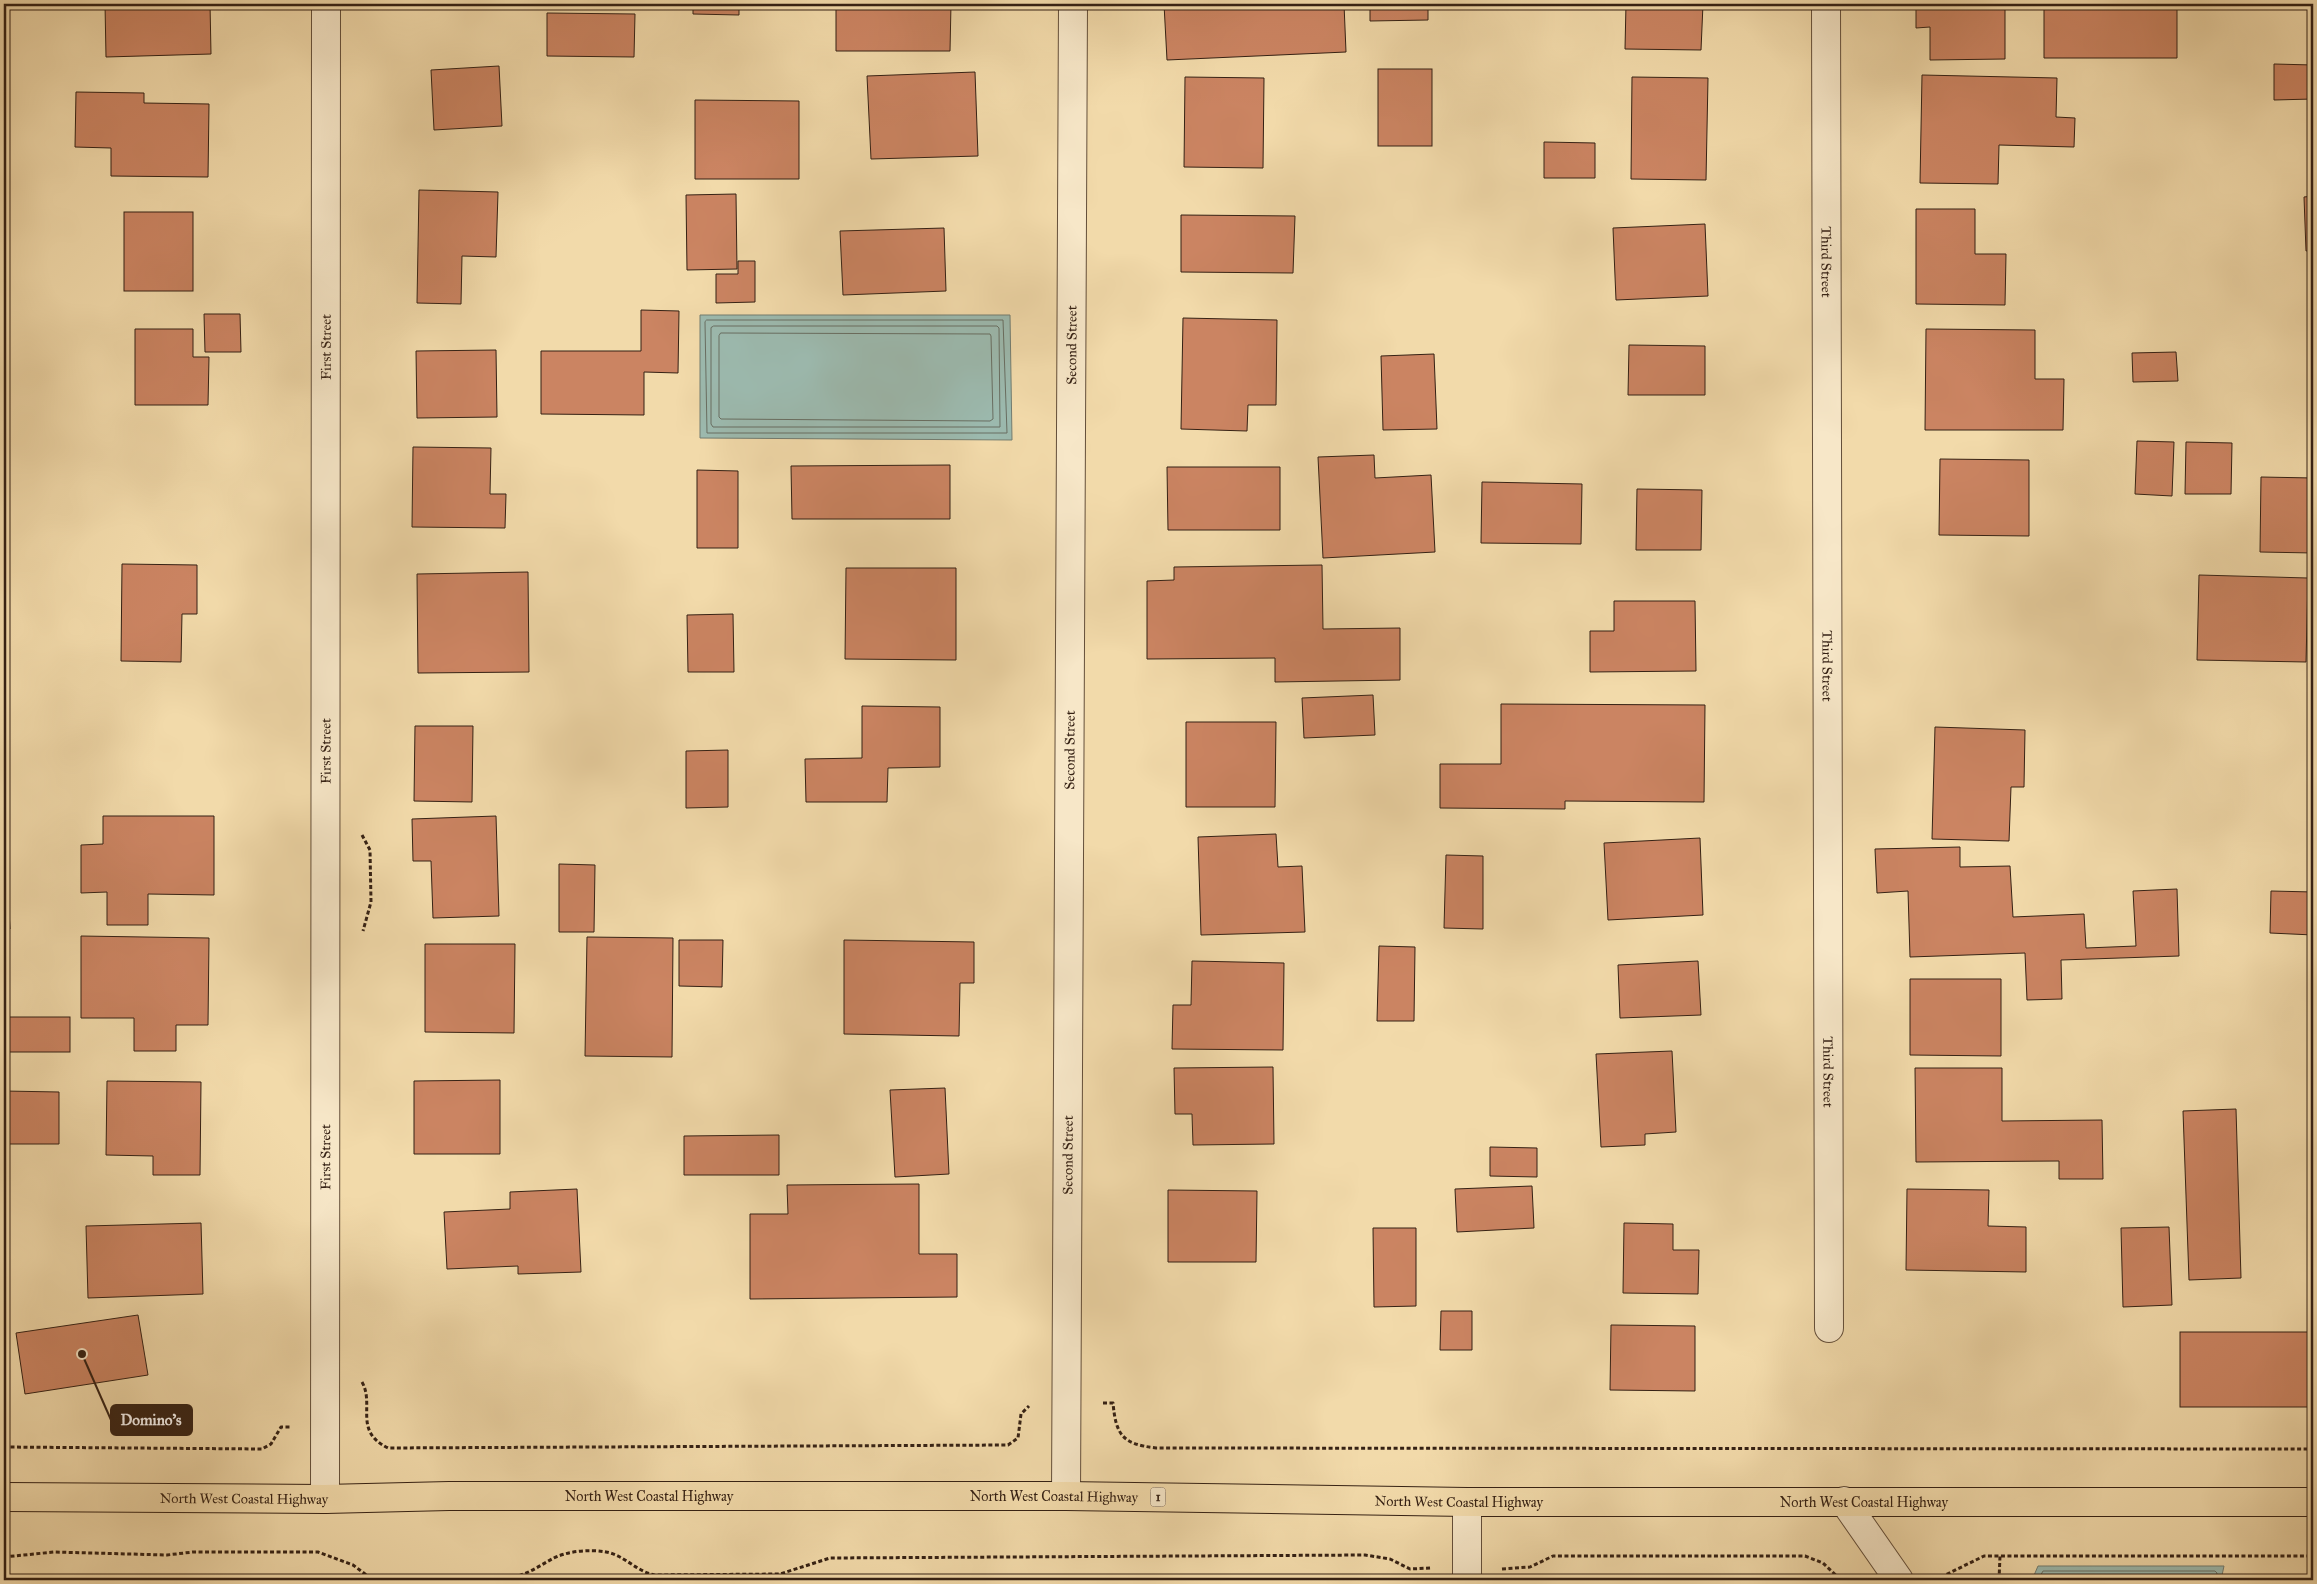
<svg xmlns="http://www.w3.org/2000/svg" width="2317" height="1584" viewBox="0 0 2317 1584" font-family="'IM FELL Great Primer',serif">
  <rect width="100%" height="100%" fill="#f2daaa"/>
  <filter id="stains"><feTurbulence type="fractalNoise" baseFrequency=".004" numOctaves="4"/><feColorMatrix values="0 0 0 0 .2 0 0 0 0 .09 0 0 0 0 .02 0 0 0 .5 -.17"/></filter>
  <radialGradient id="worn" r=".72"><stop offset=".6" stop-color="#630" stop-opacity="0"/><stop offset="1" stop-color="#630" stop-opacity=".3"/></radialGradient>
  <g fill="#9cbaaf" stroke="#737d71">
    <polygon points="700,315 1010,315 1012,440 700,438"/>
    <polygon points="2038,1566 2224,1566 2221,1580 2032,1580"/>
  </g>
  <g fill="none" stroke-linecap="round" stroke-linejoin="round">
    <g stroke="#686e62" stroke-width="1">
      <polygon points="707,320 1003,320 1007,433 707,433 705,322"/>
      <polygon points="714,326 997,326 999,328 1000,427 713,427 711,424 711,328"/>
      <polygon points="721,333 990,334 991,336 993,419 990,421 721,419 719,417 719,336"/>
      <polyline points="2038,1580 2043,1571 2215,1571 2217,1573 2216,1580"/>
      <polyline points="2044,1580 2047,1577 2207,1577 2210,1580"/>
    </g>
  </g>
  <g fill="#cb8462" stroke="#352114">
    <polygon points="105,4 210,4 211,54 106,57"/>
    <polygon points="418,4 527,4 527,5"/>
    <polygon points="693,4 739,4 739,15 693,14"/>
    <polygon points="836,4 951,4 950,51 836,51"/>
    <polygon points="1164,4 1344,4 1346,52 1167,60"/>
    <polygon points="1370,4 1428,4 1428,20 1370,21"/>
    <polygon points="1626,4 1703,4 1701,50 1625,49"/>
    <polygon points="1916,4 2005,4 2005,59 1930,60 1930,27 1916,28"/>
    <polygon points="2073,4 2177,4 2177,58 2044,58 2044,5 2073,5"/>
    <polygon points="547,13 635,14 634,57 547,56"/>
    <polygon points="2274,64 2313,65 2313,99 2274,100"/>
    <polygon points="499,66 502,126 434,130 431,70"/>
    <rect x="1378" y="69" width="54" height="77"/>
    <polygon points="975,72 978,156 871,159 867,76"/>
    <polygon points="1922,75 2057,78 2056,117 2075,118 2074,147 1999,145 1998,184 1920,183"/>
    <polygon points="1185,77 1264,78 1263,168 1184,167"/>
    <polygon points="1632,77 1708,78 1706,180 1631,179"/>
    <polygon points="76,92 144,93 144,103 209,104 208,177 111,176 111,148 75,147"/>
    <polygon points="695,100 799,101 799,179 695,179"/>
    <polygon points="1544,142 1595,143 1595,178 1544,178"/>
    <polygon points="419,190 498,192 496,257 462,256 461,304 417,303"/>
    <polygon points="736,194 737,269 687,270 686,195"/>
    <polygon points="2313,196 2313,250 2306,251 2304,197"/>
    <polygon points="1916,209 1975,209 1975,254 2006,254 2005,305 1916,304"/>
    <rect x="124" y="212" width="69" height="79"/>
    <polygon points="1181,215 1295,216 1293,273 1181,272"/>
    <polygon points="1705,224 1708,296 1616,300 1613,228"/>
    <polygon points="944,228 946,291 843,295 840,231"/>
    <polygon points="738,261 755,261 755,302 716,303 716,274 738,274"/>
    <polygon points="641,310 679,311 678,373 644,372 644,415 541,414 541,351 641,351"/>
    <polygon points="204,314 240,314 241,352 205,352"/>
    <polygon points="1183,318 1277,320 1276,405 1248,405 1247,431 1181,429"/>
    <polygon points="135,329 193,329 193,357 209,357 208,405 135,405"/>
    <polygon points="1926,329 2035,330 2035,379 2064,379 2063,430 1925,430"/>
    <polygon points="1629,345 1705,346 1705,395 1628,395"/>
    <polygon points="496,350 497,417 417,418 416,351"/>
    <polygon points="2176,352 2178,381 2133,382 2132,353"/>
    <polygon points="1434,354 1437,429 1383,430 1381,356"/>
    <polygon points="2137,441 2174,442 2172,496 2135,494"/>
    <polygon points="2186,442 2232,443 2231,494 2185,494"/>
    <polygon points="413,447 491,448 490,494 506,494 505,528 412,527"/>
    <polygon points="1374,455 1375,478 1431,475 1435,552 1323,558 1318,457"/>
    <polygon points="1940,459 2029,460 2029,536 1939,535"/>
    <polygon points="950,465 950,519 792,519 791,466"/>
    <polygon points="1167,467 1280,467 1280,530 1168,530"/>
    <polygon points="697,470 738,471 738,548 697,548"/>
    <polygon points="2261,477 2313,478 2313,553 2260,552"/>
    <polygon points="1482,482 1582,484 1581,544 1481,543"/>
    <polygon points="1637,489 1702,490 1701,550 1636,550"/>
    <polygon points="122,564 197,565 197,614 182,614 181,662 121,661"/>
    <polygon points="1322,565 1323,629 1400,628 1400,680 1275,682 1275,658 1147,659 1147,581 1174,580 1174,567"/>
    <polygon points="846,568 956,568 956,660 845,659"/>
    <polygon points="528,572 529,672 418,673 417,574"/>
    <polygon points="2199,575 2308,578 2306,662 2197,660"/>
    <polygon points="1614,601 1695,601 1696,671 1590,672 1590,631 1614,631"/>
    <polygon points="733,614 734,672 688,672 687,615"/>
    <polygon points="1373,695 1375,735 1304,738 1302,698"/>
    <polygon points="1501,704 1705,705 1704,802 1565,801 1565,809 1440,808 1440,764 1501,764"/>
    <polygon points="862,706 940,707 940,767 888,768 887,802 806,802 805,759 862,758"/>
    <polygon points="1186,722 1276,722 1275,807 1186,807"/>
    <polygon points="415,726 473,726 472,802 414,801"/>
    <polygon points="1935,727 2025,730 2024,787 2011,787 2009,841 1932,839"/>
    <polygon points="728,750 728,807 686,808 686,751"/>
    <polygon points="103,816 214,816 214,895 148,894 148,925 107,925 107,892 81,893 81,845 103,844"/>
    <polygon points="496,816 499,916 433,918 431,861 413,861 412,819"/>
    <polygon points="1276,834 1278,867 1302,866 1305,932 1201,935 1198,837"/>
    <polygon points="1700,838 1703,915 1608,920 1604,843"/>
    <polygon points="1960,847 1960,867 2010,866 2013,917 2084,914 2086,948 2136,946 2133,891 2177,889 2179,956 2061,960 2062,999 2027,1000 2025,953 1910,957 1908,891 1877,893 1875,849"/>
    <polygon points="1446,855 1483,856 1483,929 1444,928"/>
    <polygon points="559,864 595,865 594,932 559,932"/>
    <polygon points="2271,891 2313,892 2313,935 2270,933"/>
    <polygon points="4,893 8,893 10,929 4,929"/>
    <polygon points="81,936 209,938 208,1025 176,1025 176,1051 134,1051 134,1018 81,1018"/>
    <polygon points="587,937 673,938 672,1057 585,1056"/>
    <polygon points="679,940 723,940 722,987 679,986"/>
    <polygon points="844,940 974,942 974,983 960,983 959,1036 844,1034"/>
    <polygon points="425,944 515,944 514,1033 425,1032"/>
    <polygon points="1379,946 1415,947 1414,1021 1377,1021"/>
    <polygon points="1192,961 1284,963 1283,1050 1172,1049 1173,1005 1191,1005"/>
    <polygon points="1698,961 1701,1015 1620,1018 1618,965"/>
    <polygon points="1910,979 2001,979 2001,1056 1910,1055"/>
    <rect x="4" y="1017" width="66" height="35"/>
    <polygon points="1672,1051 1676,1132 1645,1134 1645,1145 1601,1147 1596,1054"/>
    <polygon points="1273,1067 1274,1144 1193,1145 1192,1114 1175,1114 1174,1068"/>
    <polygon points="1915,1068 2002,1068 2002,1121 2102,1120 2103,1179 2059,1179 2059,1161 1916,1162"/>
    <polygon points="500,1080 500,1154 414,1154 414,1081"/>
    <polygon points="107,1081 201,1082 200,1175 153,1175 153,1156 106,1155"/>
    <polygon points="945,1088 949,1174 895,1177 890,1090"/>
    <polygon points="4,1091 59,1092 59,1144 4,1144"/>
    <polygon points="2236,1109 2241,1278 2189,1280 2183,1111"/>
    <polygon points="779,1135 779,1175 684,1175 684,1136"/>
    <polygon points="1490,1147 1537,1148 1537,1177 1490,1176"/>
    <polygon points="919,1184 919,1254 957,1254 957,1297 750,1299 750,1214 788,1214 787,1185"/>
    <polygon points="1532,1186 1534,1228 1457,1232 1455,1189"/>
    <polygon points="577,1189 581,1272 518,1274 518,1266 447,1269 444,1212 510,1209 510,1192"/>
    <polygon points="1907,1189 1989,1190 1988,1226 2026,1227 2026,1272 1906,1270"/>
    <polygon points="1168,1190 1257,1191 1256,1262 1168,1262"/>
    <polygon points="201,1223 203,1294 88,1298 86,1226"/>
    <polygon points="1624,1223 1673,1224 1673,1250 1699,1250 1698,1294 1623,1293"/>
    <polygon points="2169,1227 2172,1305 2123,1307 2121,1228"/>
    <polygon points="1373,1228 1416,1228 1416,1306 1374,1307"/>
    <polygon points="1441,1311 1472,1311 1472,1350 1440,1350"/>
    <polygon points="138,1315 148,1375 25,1394 16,1333"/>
    <polygon points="1611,1325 1695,1326 1695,1391 1610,1390"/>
    <rect x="2180" y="1332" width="133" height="75"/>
  </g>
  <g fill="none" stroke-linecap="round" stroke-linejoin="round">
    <defs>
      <g id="street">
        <path id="s1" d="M1826,4L1829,1328"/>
        <path id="s2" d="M1066,1496L1073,4"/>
        <path id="s3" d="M325,1499L326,4"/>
        <polyline points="1844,1501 1899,1580"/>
        <polyline points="1467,1580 1467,1502"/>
      </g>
      <g id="highway">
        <path id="s4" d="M4,1497L325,1499L449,1496H1066L1467,1502H2313"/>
      </g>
    </defs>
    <use href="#street" stroke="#644f3a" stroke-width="30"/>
    <use href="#highway" stroke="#352114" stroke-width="30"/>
    <g stroke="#352114" stroke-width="3" stroke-dasharray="4 2.5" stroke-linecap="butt">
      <polyline points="362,835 370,850 371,902 363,931"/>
      <path d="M362,1382C375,1405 353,1431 388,1448L1008,1445L1018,1438L1021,1414L1029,1406"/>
      <path d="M1103,1403H1113C1116,1436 1123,1444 1156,1448L2313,1449"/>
      <polyline points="4,1447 262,1449 271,1444 281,1427 290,1427"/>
      <polyline points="4,1557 54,1552 167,1555 193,1552 318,1552 353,1565 373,1580"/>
      <polyline points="1502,1569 1530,1567 1553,1556 1805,1556 1823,1563 1841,1580"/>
      <path d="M487,1580C497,1580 508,1578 518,1576C531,1572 541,1565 552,1559C566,1551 590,1549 606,1552C624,1555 636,1571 654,1575L780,1574L830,1558L1365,1555L1390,1559L1410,1569L1431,1568"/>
      <polyline points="1935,1580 1984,1556 2313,1556"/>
      <polyline points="1999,1580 2000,1556"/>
    </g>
    <use href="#street" stroke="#f7e7c8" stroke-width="28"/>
    <use href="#highway" stroke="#f2daaa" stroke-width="28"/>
  </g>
  <g text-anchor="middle" stroke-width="4" stroke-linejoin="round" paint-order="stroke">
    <rect fill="#f7e7c8" stroke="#6f5c4a" stroke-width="1" x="1150.5" y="1487.5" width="15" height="19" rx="4"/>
    <g font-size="12" font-weight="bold" fill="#352114">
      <text x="1158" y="1501">1</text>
    </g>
    <g font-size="14" fill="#352114" stroke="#f7e7c8">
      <text dy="5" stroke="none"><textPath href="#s1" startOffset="258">Third Street</textPath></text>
      <text dy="5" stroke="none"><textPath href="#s2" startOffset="1151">Second Street</textPath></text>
      <text dy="5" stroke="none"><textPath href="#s3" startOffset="1152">First Street</textPath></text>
      <text dy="5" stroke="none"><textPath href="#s1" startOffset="662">Third Street</textPath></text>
      <text dy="5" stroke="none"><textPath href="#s2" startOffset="746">Second Street</textPath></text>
      <text dy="5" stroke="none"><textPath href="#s3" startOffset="748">First Street</textPath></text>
      <text dy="5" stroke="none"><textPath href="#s1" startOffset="1068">Third Street</textPath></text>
      <text dy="5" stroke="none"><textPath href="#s2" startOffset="341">Second Street</textPath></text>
      <text dy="5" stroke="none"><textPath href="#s3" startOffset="342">First Street</textPath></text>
      <text dy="5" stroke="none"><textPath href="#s4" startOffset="645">North West Coastal Highway</textPath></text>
      <text dy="5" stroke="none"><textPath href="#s4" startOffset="1050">North West Coastal Highway</textPath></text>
      <text dy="5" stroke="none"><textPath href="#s4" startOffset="240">North West Coastal Highway</textPath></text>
      <text dy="5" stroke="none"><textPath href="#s4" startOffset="1455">North West Coastal Highway</textPath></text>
      <text dy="5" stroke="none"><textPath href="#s4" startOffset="1860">North West Coastal Highway</textPath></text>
    </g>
  </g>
  <path fill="none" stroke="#352114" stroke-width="2" d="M82 1354L111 1420"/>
  <circle fill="#352114" stroke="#f7e7c8" stroke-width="2" cx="82" cy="1354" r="5"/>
  <rect fill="#352114" stroke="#352114" stroke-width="2" x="111" y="1405" width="81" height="30" rx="5"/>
  <g font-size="15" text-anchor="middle" font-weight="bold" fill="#fff">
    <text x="151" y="1425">Domino's</text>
  </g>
  <rect width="2317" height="1584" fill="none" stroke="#f2daaa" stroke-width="20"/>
  <rect x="5" y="5" width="2307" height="1574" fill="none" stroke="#352114" stroke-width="2.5"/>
  <rect x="10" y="10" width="2297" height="1564" fill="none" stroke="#352114"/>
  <rect width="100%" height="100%" filter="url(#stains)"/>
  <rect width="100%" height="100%" fill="url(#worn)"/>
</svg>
